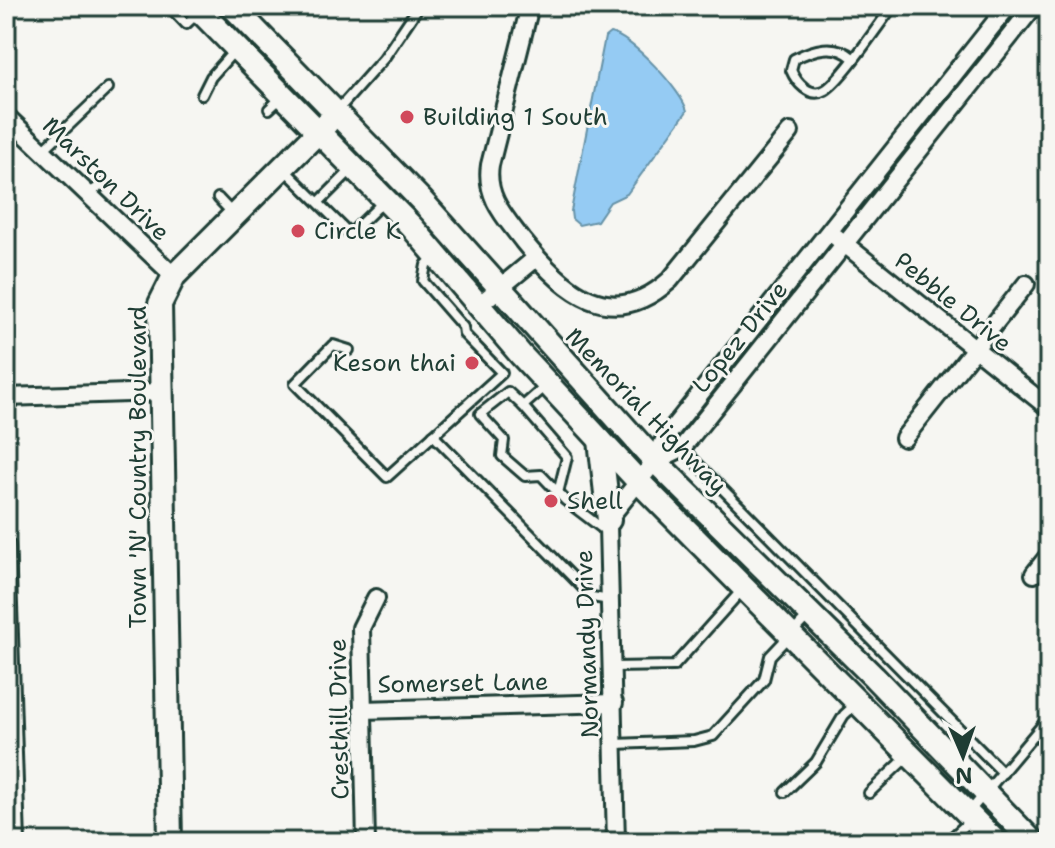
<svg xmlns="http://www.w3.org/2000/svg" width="1055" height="848" viewBox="0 0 1055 848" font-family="'Shantell Sans',sans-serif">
  <rect width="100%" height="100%" fill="#f6f6f2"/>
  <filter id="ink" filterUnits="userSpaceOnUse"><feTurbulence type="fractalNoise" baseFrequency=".0125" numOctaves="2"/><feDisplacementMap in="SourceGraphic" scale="16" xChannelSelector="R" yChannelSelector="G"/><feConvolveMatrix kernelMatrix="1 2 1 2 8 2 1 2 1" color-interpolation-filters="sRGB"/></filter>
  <g filter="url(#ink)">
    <path fill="#95cbf3" stroke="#6692a7" stroke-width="2" d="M610,33C630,35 683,92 687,111L627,194L610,202L597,221L579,225L572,219L571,211L605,37Z"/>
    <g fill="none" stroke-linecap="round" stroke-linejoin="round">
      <defs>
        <g id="lane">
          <polyline points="169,6 186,24 200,11"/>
          <path d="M853,58C835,42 813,49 794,59L791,70C796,82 810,99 825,90C842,80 879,24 893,6"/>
          <polyline points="202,95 211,77 234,51"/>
          <polyline points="269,109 283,96"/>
          <polyline points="336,112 384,58 419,6"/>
          <polyline points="42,151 108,88"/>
          <polyline points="284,169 350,234 383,202"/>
          <polyline points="86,195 105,183"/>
          <polyline points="218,198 234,215"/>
          <polyline points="319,202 353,168"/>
          <polyline points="349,350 333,345 295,384 387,477 502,373 464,334 463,327 423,281 426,265 435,256"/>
          <polyline points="547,385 523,406 508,392 480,414 504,440 502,456 525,476 541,475 565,500 607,532"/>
          <polyline points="523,406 567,457 558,493"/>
          <polyline points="433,435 592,597 610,600"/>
          <polyline points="682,448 1003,773"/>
          <polyline points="613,667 674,666 742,590"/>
          <polyline points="615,744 694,741 713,736 764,680 770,656 810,614"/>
          <polyline points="785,792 816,762 844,715 856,704"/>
          <polyline points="869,793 907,757"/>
          <polyline points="970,811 1049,717"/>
          <polyline points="948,841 971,820"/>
          <polyline points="918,842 926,839 948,842"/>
        </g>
        <g id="street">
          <path d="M530,6L490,165C485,197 505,217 523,241C564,292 611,333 670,280L790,132"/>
          <polyline points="6,116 174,276"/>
          <polyline points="836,237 1049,408"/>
          <polyline points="479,305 536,258"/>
          <polyline points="6,397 159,392"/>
          <polyline points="904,438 1026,284"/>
          <polyline points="655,461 682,448 1034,6"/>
          <polyline points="6,546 16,842"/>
          <polyline points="1034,574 1049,555"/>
          <polyline points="362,710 614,703"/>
          <polyline points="366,842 361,628 376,598"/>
          <polyline points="616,842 608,526 613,513 655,461 665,438 1008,6"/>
        </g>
        <g id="secondary">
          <polyline points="195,6 412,227 521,355 639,482 996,842"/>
          <polyline points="232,6 422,201 655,461 874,677 1033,842"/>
          <polyline points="600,440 609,520"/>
          <polyline points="170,842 160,304 174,276 327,123"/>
        </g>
      </defs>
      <use href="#lane" stroke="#1f3d34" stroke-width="14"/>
      <use href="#street" stroke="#1f3d34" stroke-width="22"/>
      <use href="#secondary" stroke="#1f3d34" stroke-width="28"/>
      <use href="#lane" stroke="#f6f6f2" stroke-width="8"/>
      <use href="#street" stroke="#f6f6f2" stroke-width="16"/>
      <use href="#secondary" stroke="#f6f6f2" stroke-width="22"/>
    </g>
  </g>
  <g fill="#d1495b" stroke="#f6f6f2" stroke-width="3">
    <circle cx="407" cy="117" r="8"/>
    <circle cx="298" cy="231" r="8"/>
    <circle cx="472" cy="363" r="8"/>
    <circle cx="551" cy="501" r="8"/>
  </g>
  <g text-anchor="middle" stroke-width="6" stroke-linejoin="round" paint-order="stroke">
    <g font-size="24" fill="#1f3d34" stroke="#f6f6f2" text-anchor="start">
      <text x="423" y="125">Building 1 South</text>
      <text x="314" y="239">Circle K</text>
      <text x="456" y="371" text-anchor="end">Keson thai</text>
      <text x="567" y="509">Shell</text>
    </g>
    <g font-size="24" fill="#1f3d34" stroke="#f6f6f2">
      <text transform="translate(106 179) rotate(44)" y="8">Marston Drive</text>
      <text transform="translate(953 302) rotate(39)" y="8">Pebble Drive</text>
      <text transform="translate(740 337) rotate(-51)" y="8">Lopez Drive</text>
      <text transform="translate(646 411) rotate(46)" y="8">Memorial Highway</text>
      <text transform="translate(138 467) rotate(-90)" y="8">Town 'N' Country Boulevard</text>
      <text transform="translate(587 644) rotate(-92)" y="8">Normandy Drive</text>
      <text transform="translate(463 683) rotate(-1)" y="8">Somerset Lane</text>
      <text transform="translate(339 719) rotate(-91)" y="8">Cresthill Drive</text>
    </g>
  </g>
  <rect width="1055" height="848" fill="none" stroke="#f6f6f2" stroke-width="32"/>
  <rect x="16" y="16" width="1023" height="816" fill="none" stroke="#1f3d34" stroke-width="3" filter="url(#ink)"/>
  <g transform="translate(963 756) rotate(178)" stroke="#f6f6f2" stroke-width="6" paint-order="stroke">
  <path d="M0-6L14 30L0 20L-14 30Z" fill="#1f3d34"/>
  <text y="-12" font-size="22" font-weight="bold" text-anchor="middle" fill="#1f3d34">N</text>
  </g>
</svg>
